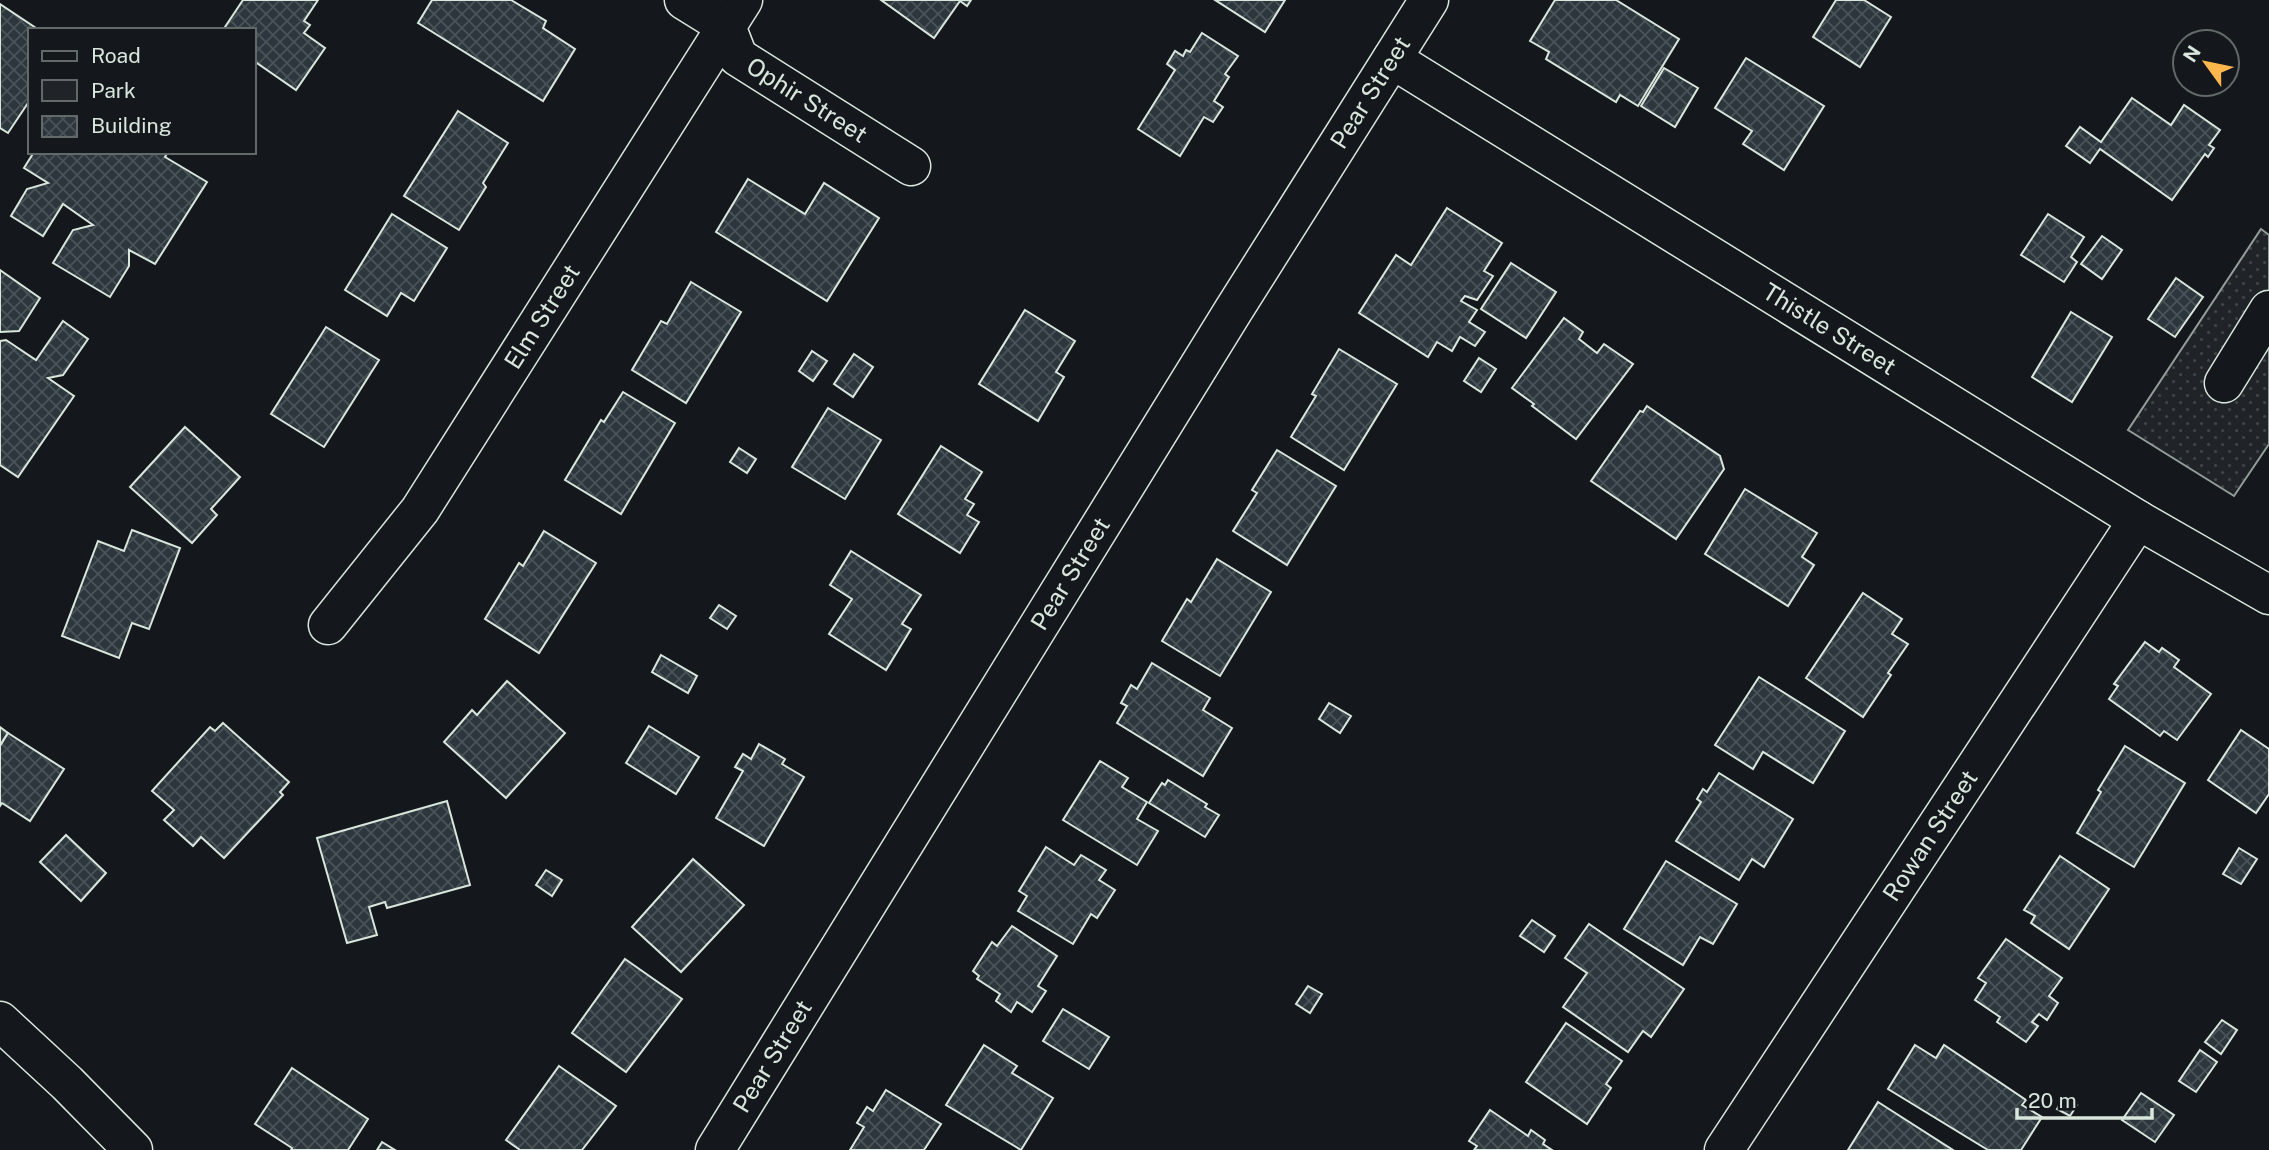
<svg xmlns="http://www.w3.org/2000/svg" width="2269" height="1150" viewBox="0 0 2269 1150" font-family="'Public Sans',sans-serif">
  <defs>
    <pattern id="green-dots" width="8" height="8" patternUnits="userSpaceOnUse" patternTransform="scale(1.75)"><rect width="8" height="8" fill="#202428"/><path d="M2 2h.1M6 6h.1" fill="none" stroke="#404447" stroke-width="1.8" stroke-linecap="round"/></pattern>
    <pattern id="building-cross-hatch" width="8" height="8" patternUnits="userSpaceOnUse" patternTransform="scale(1.75)"><rect width="8" height="8" fill="#2c363c"/><path d="M0 0l8 8M0 8l8-8" fill="none" stroke="#4a5358"/></pattern>
  </defs>
  <rect width="100%" height="100%" fill="#14181c"/>
  <polygon fill="url(#green-dots)" stroke="#939e99" stroke-width="2" points="2261,229 2269,235 2269,444 2234,496 2128,430"/>
  <g fill="url(#building-cross-hatch)" stroke="#d8e6dc" stroke-width="2">
    <polygon points="243,0 318,0 304,21 310,25 304,33 325,48 296,90 254,61 254,30 223,30"/>
    <polygon points="432,0 511,0 546,21 543,28 575,49 543,101 418,23"/>
    <polygon points="881,0 971,0 967,6 960,1 934,38"/>
    <polygon points="1215,0 1285,0 1265,32"/>
    <polygon points="1555,0 1616,0 1679,39 1638,106 1620,95 1616,102 1546,59 1549,52 1530,41"/>
    <polygon points="1836,0 1864,0 1891,17 1860,67 1813,37"/>
    <polygon points="0,4 39,30 30,30 30,100 8,133 0,128"/>
    <polygon points="1202,33 1238,56 1225,74 1229,77 1214,101 1223,107 1213,122 1204,117 1180,156 1138,129 1175,70 1167,64 1175,51 1183,56 1186,50 1190,52"/>
    <polygon points="1746,58 1824,106 1784,170 1743,144 1752,131 1715,108"/>
    <polygon points="1664,68 1698,88 1675,127 1641,106"/>
    <polygon points="2132,98 2171,125 2184,105 2220,130 2209,145 2214,148 2208,157 2205,154 2172,200 2100,149 2090,163 2066,146 2080,127 2101,142"/>
    <polygon points="458,111 508,143 483,183 486,187 459,230 404,196"/>
    <polygon points="34,152 168,152 165,157 207,182 155,264 129,250 129,266 110,297 53,263 73,230 93,225 63,204 43,236 11,216 27,189 48,183 24,168"/>
    <polygon points="748,179 805,214 824,183 879,218 827,301 716,232"/>
    <polygon points="1447,208 1502,243 1484,271 1493,276 1477,300 1465,296 1461,301 1477,310 1469,322 1485,332 1475,346 1460,337 1452,351 1437,342 1428,357 1359,313 1396,255 1411,265"/>
    <polygon points="392,214 447,248 414,301 401,293 387,316 345,290"/>
    <polygon points="2048,214 2084,237 2071,257 2077,262 2064,282 2021,255"/>
    <polygon points="2102,236 2122,250 2102,279 2081,264"/>
    <polygon points="1511,263 1556,292 1526,338 1481,309"/>
    <polygon points="0,270 40,298 19,331 0,332"/>
    <polygon points="2176,278 2203,297 2175,337 2148,319"/>
    <polygon points="691,282 741,312 686,403 632,370 661,321 667,324"/>
    <polygon points="1025,310 1075,341 1056,372 1064,377 1038,421 979,384"/>
    <polygon points="2071,312 2112,337 2072,402 2032,377"/>
    <polygon points="1564,318 1583,332 1579,339 1597,353 1604,344 1633,364 1576,439 1532,406 1534,404 1512,388"/>
    <polygon points="63,321 88,339 63,375 48,378 74,396 18,477 0,465 0,341 6,340 36,360"/>
    <polygon points="326,327 379,360 324,447 271,414"/>
    <polygon points="1339,349 1397,384 1344,470 1291,437 1316,396 1312,394"/>
    <polygon points="812,351 827,361 813,381 799,371"/>
    <polygon points="854,354 873,367 853,397 834,384"/>
    <polygon points="1479,358 1496,369 1481,392 1464,381"/>
    <polygon points="623,392 675,423 621,514 565,480 601,420 604,422"/>
    <polygon points="1647,406 1720,456 1724,469 1676,539 1591,481 1640,411 1643,412"/>
    <polygon points="828,408 881,440 845,499 792,467"/>
    <polygon points="185,427 240,477 211,509 217,515 192,543 130,487"/>
    <polygon points="941,446 982,472 965,499 974,504 967,515 979,522 960,553 898,514"/>
    <polygon points="739,448 756,459 747,473 730,462"/>
    <polygon points="1277,450 1336,486 1287,565 1233,531 1257,493 1252,490"/>
    <polygon points="1745,489 1817,533 1802,557 1814,565 1788,606 1705,554"/>
    <polygon points="132,530 180,548 149,629 132,623 119,658 62,636 98,541 124,551"/>
    <polygon points="544,531 596,563 539,653 485,619 519,563 523,566"/>
    <polygon points="851,551 921,595 902,624 911,629 886,670 829,634 852,599 830,585"/>
    <polygon points="1217,559 1271,592 1220,676 1162,641 1187,599 1191,602"/>
    <polygon points="1863,593 1902,619 1892,634 1908,644 1888,673 1891,675 1863,717 1806,678"/>
    <polygon points="719,605 736,616 727,629 710,618"/>
    <polygon points="2145,642 2159,652 2162,648 2179,660 2174,667 2211,694 2177,740 2164,731 2160,736 2109,699 2118,686 2114,684"/>
    <polygon points="661,655 697,676 688,693 652,672"/>
    <polygon points="1152,663 1210,698 1203,710 1232,728 1203,776 1117,723 1127,706 1121,703 1131,685 1137,689"/>
    <polygon points="1759,677 1845,731 1813,783 1763,752 1753,769 1715,745"/>
    <polygon points="507,681 565,733 506,798 444,742 472,710 477,715"/>
    <polygon points="1329,703 1351,716 1340,733 1319,719"/>
    <polygon points="223,723 289,782 280,792 283,795 224,858 201,837 193,846 164,820 174,810 152,791 210,727 215,731"/>
    <polygon points="649,726 699,757 676,794 626,763"/>
    <polygon points="0,727 8,733 0,746"/>
    <polygon points="2241,730 2269,749 2269,794 2256,813 2208,780"/>
    <polygon points="8,733 64,769 30,821 2,803 0,806 0,746"/>
    <polygon points="759,744 785,759 782,764 804,777 764,846 716,818 743,771 735,767 743,754 751,759"/>
    <polygon points="2125,746 2185,783 2134,867 2077,833 2101,792 2098,790"/>
    <polygon points="1100,761 1128,778 1122,787 1147,802 1137,819 1158,831 1137,865 1063,820"/>
    <polygon points="1719,773 1793,819 1764,867 1752,859 1739,880 1676,841 1701,802 1697,799 1703,789 1707,792"/>
    <polygon points="1168,780 1207,804 1205,807 1219,815 1205,837 1149,803 1162,783 1165,785"/>
    <polygon points="447,801 470,885 387,908 385,902 369,907 377,935 347,943 317,838"/>
    <polygon points="66,835 106,873 81,901 40,862"/>
    <polygon points="1046,847 1074,865 1081,855 1106,870 1099,880 1115,890 1097,918 1091,914 1073,944 1018,911 1027,896 1019,891"/>
    <polygon points="2239,848 2257,859 2241,884 2223,874"/>
    <polygon points="2060,856 2109,889 2069,949 2031,923 2035,916 2024,910"/>
    <polygon points="693,859 744,905 681,972 632,927"/>
    <polygon points="1666,861 1737,904 1713,944 1700,937 1683,965 1624,929"/>
    <polygon points="546,870 562,880 552,896 536,885"/>
    <polygon points="1532,920 1555,936 1544,952 1520,936"/>
    <polygon points="1589,924 1684,989 1651,1037 1643,1031 1628,1052 1563,1007 1587,973 1565,958"/>
    <polygon points="1012,926 1057,956 1038,986 1046,991 1032,1012 1017,1002 1011,1012 996,1001 1000,994 977,979 979,976 973,971 992,942 997,946"/>
    <polygon points="2006,939 2062,978 2049,996 2058,1003 2047,1020 2039,1014 2032,1022 2038,1026 2026,1042 1997,1022 2000,1017 1975,1000 1986,983 1978,978"/>
    <polygon points="625,959 682,999 626,1072 572,1033"/>
    <polygon points="1308,986 1322,994 1310,1013 1296,1004"/>
    <polygon points="1063,1009 1109,1037 1089,1069 1043,1041"/>
    <polygon points="2222,1020 2237,1030 2221,1054 2205,1042"/>
    <polygon points="1566,1023 1622,1061 1606,1084 1611,1088 1587,1124 1526,1082"/>
    <polygon points="984,1045 1017,1066 1012,1073 1053,1098 1021,1150 946,1105"/>
    <polygon points="1915,1045 1936,1058 1944,1045 2026,1100 2022,1105 2042,1117 2021,1150 1988,1150 1888,1089"/>
    <polygon points="2200,1050 2217,1062 2196,1092 2179,1081"/>
    <polygon points="559,1066 616,1106 582,1150 520,1150 506,1140"/>
    <polygon points="292,1068 368,1119 348,1150 291,1150 292,1148 255,1124"/>
    <polygon points="886,1090 941,1124 924,1150 850,1150 864,1127 857,1123 867,1107 873,1111"/>
    <polygon points="2141,1093 2174,1115 2155,1142 2122,1120"/>
    <polygon points="2064,1097 2077,1105 2070,1116 2057,1109"/>
    <polygon points="1878,1102 1953,1150 1848,1150"/>
    <polygon points="1490,1110 1528,1136 1531,1130 1545,1140 1543,1144 1552,1150 1474,1150 1477,1146 1469,1141"/>
    <polygon points="382,1142 395,1150 377,1150"/>
  </g>
  <g fill="none" stroke-linecap="round" stroke-linejoin="round">
    <defs>
      <g id="minor">
        <path id="s1" d="M684,0L726,26L738,57L911,166"/>
        <path id="s2" d="M1392,59L2138,520L2269,595"/>
        <polyline points="2224,383 2269,310"/>
        <path id="s3" d="M328,625L420,510L743,0"/>
        <polyline points="0,1021 67,1083 133,1150"/>
        <path id="s4" d="M715,1150L1233,311L1429,0"/>
        <path id="s5" d="M1724,1150L2138,520"/>
      </g>
    </defs>
    <use href="#minor" stroke="#d8e6dc" stroke-width="41"/>
    <use href="#minor" stroke="#14181c" stroke-width="38"/>
  </g>
  <g text-anchor="middle" stroke-width="5" stroke-linejoin="round" paint-order="stroke">
    <g font-size="24" fill="#d8e6dc" stroke="#14181c">
      <text dy="8" stroke="none"><textPath href="#s4" startOffset="1244">Pear Street</textPath></text>
      <text dy="8" stroke="none"><textPath href="#s1" startOffset="164">Ophir Street</textPath></text>
      <text dy="8" stroke="none"><textPath href="#s3" startOffset="376">Elm Street</textPath></text>
      <text dy="8" stroke="none"><textPath href="#s2" startOffset="514">Thistle Street</textPath></text>
      <text dy="8" stroke="none"><textPath href="#s4" startOffset="677">Pear Street</textPath></text>
      <text dy="8" stroke="none"><textPath href="#s5" startOffset="376">Rowan Street</textPath></text>
      <text dy="8" stroke="none"><textPath href="#s4" startOffset="110">Pear Street</textPath></text>
    </g>
  </g>
  <rect x="28" y="28" width="228" height="126" fill="#14181c" stroke="#626a69" stroke-width="2"/>
  <rect x="42" y="51" width="35" height="10" fill="#14181c" stroke="#626a69" stroke-width="2"/>
  <text x="91" y="63" font-size="21" fill="#d8e6dc">Road</text>
  <rect x="42" y="80" width="35" height="21" fill="#202428" stroke="#626a69" stroke-width="2"/>
  <text x="91" y="98" font-size="21" fill="#d8e6dc">Park</text>
  <rect x="42" y="116" width="35" height="21" fill="url(#building-cross-hatch)" stroke="#626a69" stroke-width="2"/>
  <text x="91" y="133" font-size="21" fill="#d8e6dc">Building</text>
  <g transform="translate(2206 63) rotate(303)"><circle r="33" fill="#14181c" stroke="#626a69" stroke-width="2"/>
  <path d="M0-5L12 26L0 18L-12 26Z" fill="#ffb74d"/>
  <text y="-10" font-size="19" font-weight="bold" text-anchor="middle" fill="#d8e6dc">N</text>
  </g>
  <path d="M2017 1108v10h135v-10" fill="none" stroke="#d8e6dc" stroke-width="3.5"/>
  <text x="2028" y="1108" font-size="21" fill="#d8e6dc" stroke="#14181c" stroke-width="5" paint-order="stroke">20 m</text>
</svg>
